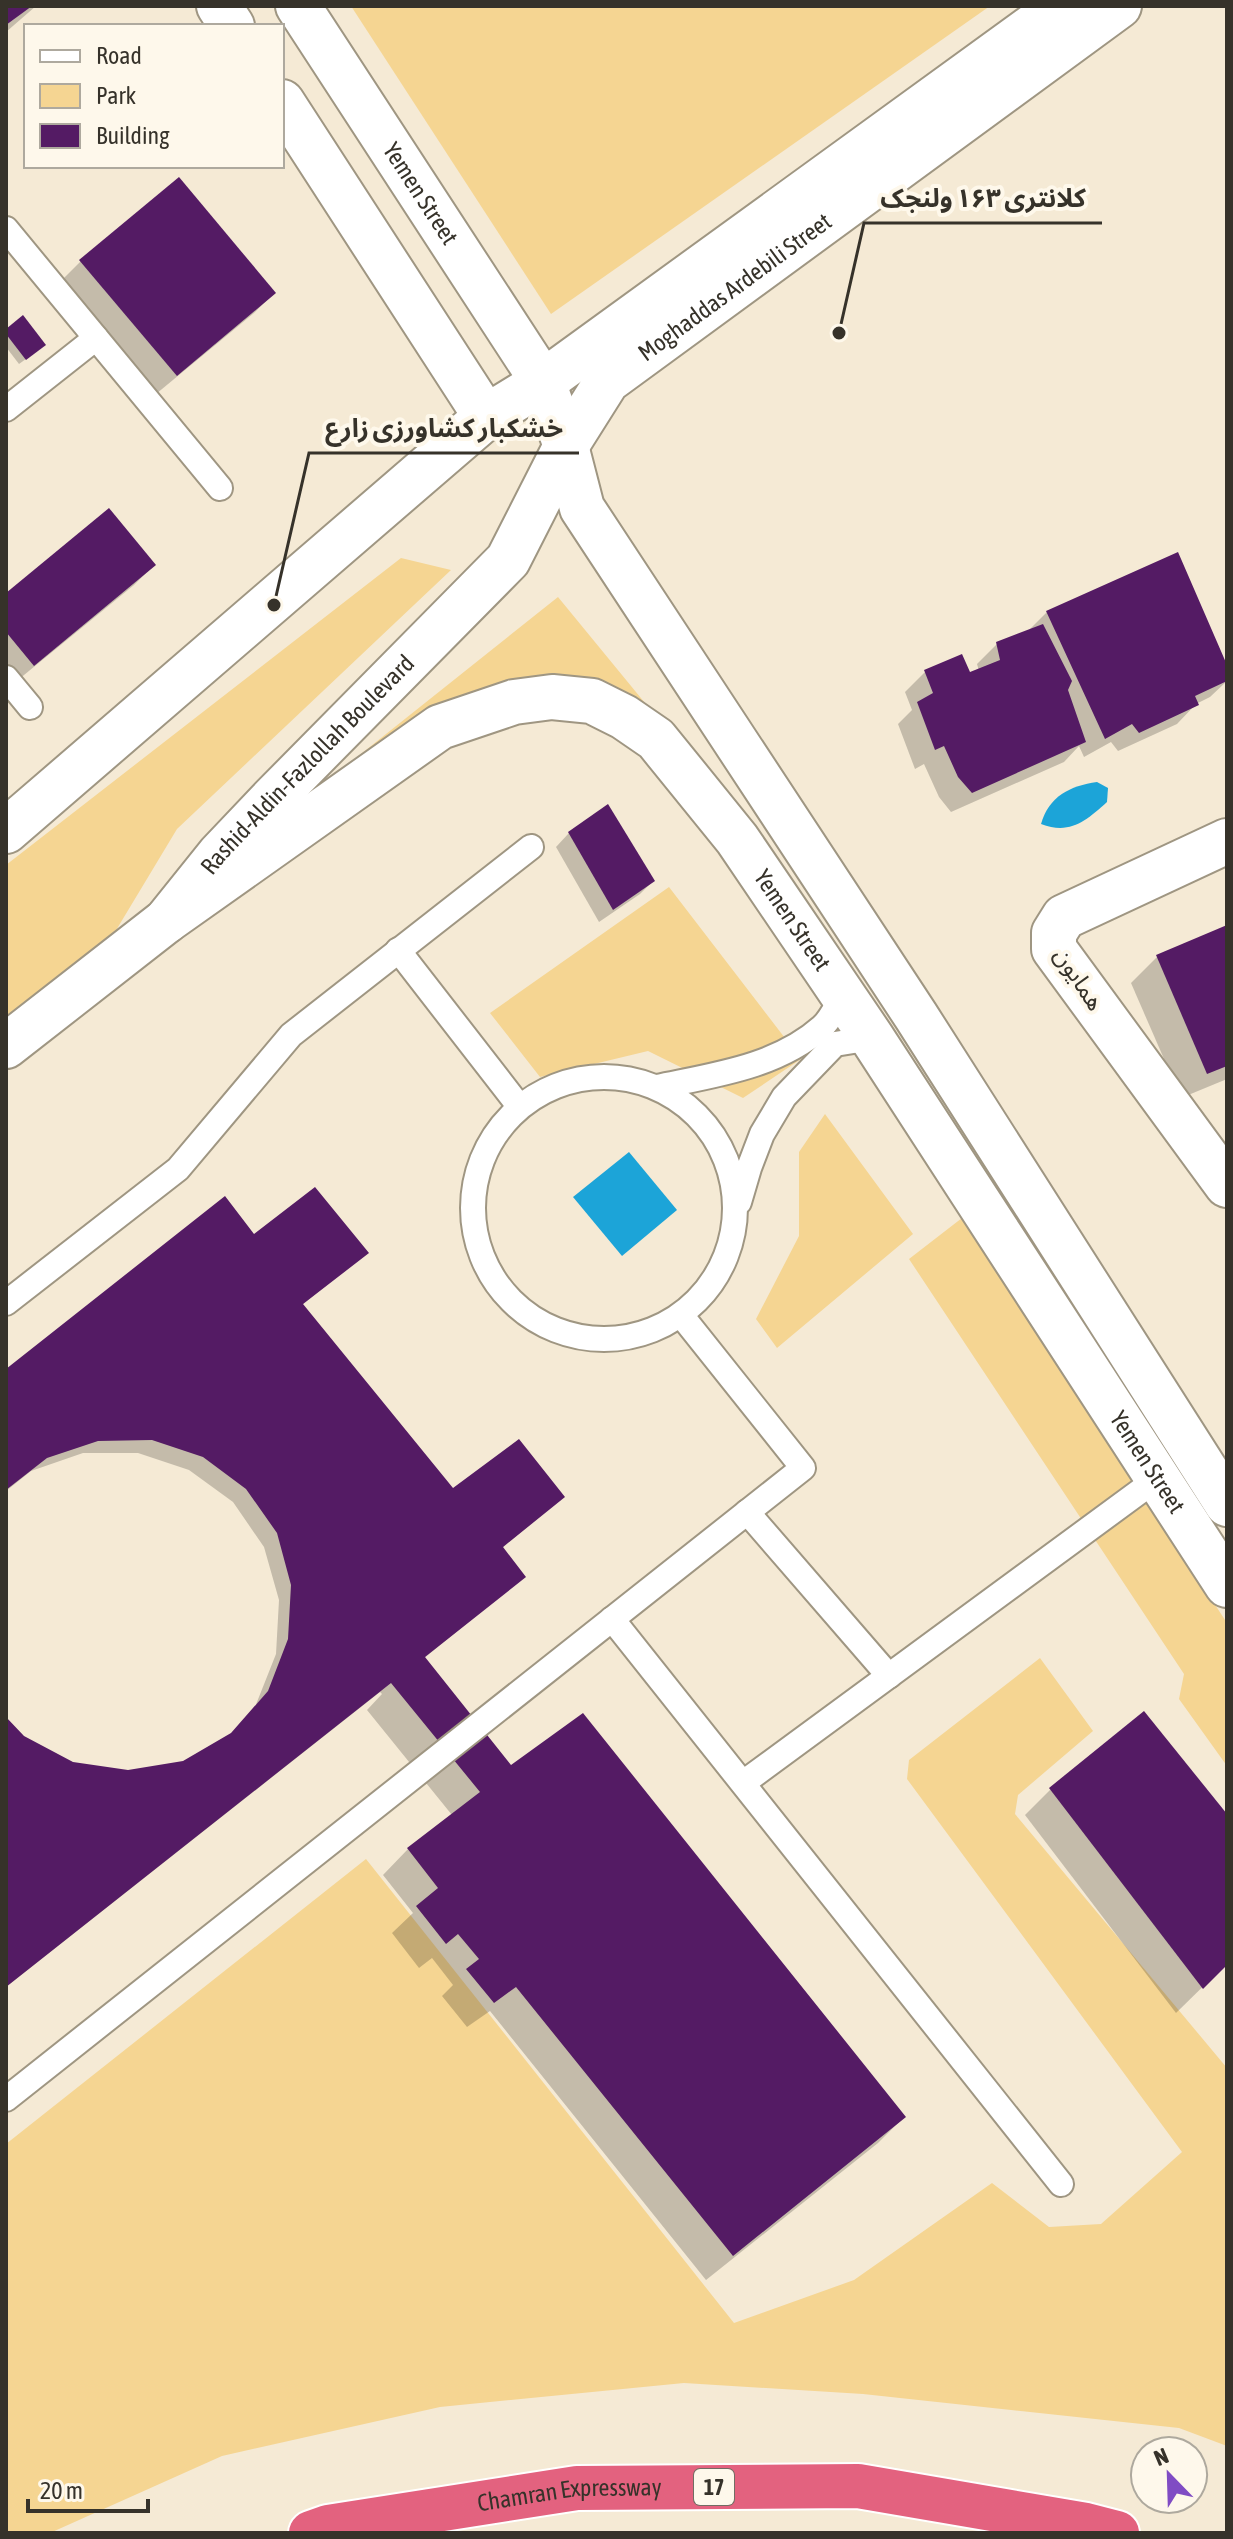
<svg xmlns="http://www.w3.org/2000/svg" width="1233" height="2539" viewBox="0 0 1233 2539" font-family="'Asap Condensed','Noto Sans Arabic',sans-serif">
  <rect width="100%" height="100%" fill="#f5ead5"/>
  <g fill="#f5d592">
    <polygon points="351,6 990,6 551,314"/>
    <polygon points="401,558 451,570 177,829 115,932 6,1030 6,865"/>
    <polygon points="558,597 654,714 598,686 322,785"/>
    <polygon points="669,887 801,1059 743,1098 648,1051 540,1077 490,1013"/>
    <polygon points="825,1114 913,1234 777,1348 756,1319 799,1236 799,1152"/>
    <polygon points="962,1218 1227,1623 1227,1766 1179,1699 1184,1674 909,1259"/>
    <polygon points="1040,1658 1093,1731 1018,1795 1015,1814 1227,2068 1227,2446 1179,2428 863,2394 684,2383 440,2407 222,2456 50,2533 6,2533 6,2144 366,1859 734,2323 854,2280 992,2183 1049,2227 1101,2224 1182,2152 907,1779 909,1760"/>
  </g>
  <g fill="#1ca4d8">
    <path d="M1097,782L1108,788L1107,802C1086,821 1070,835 1041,824C1049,796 1070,786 1097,782Z"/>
    <polygon points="629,1152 677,1210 622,1256 573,1197"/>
  </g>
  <g fill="#0003">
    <polygon points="6,6 36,6 6,32"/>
    <polygon points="81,261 274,293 254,313 156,394 61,281"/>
    <polygon points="6,331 37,351 19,364 6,347"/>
    <polygon points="154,565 134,585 13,684 6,675 6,596"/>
    <polygon points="1047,612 1227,670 1227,681 1210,697 1196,704 1177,724 1118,751 1111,742 1084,757 1079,746 1064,762 951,812 939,797 924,764 915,769 898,724 912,710 905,692 925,672 969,675 979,671 977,664 997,644 1027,632"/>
    <polygon points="569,833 653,881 640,894 599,922 556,847"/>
    <polygon points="1227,927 1227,1079 1181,1098 1131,983 1157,957"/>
    <polygon points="254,1237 366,1253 302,1305 453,1491 562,1497 501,1549 524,1577 423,1659 511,1768 904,2117 878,2143 706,2280 490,2011 467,2027 442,1996 453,1985 432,1958 419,1968 392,1933 413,1913 383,1875 408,1849 452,1815 367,1710 382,1694 380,1692 6,1987 6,1720 23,1738 72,1764 128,1772 183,1763 229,1737 255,1707 276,1654 279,1600 264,1547 233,1502 189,1470 138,1453 83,1453 31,1471 6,1491 6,1372"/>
    <polygon points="1051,1789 1227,1817 1227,1963 1176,2013 1025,1815"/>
  </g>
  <g fill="#541b64">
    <polygon points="6,6 32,6 6,25"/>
    <polygon points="179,177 276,293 177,376 79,260"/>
    <polygon points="23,315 46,345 26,360 6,334 6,329"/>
    <polygon points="109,508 156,565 34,666 6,632 6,593"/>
    <polygon points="1178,552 1227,665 1227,681 1195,696 1199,705 1139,733 1132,724 1105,739 1046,611"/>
    <polygon points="1043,624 1072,681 1068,690 1086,742 972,793 958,777 944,746 935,750 917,702 933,693 924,670 962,654 970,672 1000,660 996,642"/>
    <polygon points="608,804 655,881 613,910 568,832"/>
    <polygon points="1227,925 1227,1066 1207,1074 1156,955"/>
    <polygon points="315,1187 369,1253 303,1304 453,1488 519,1439 565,1497 503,1547 526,1577 425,1657 511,1765 583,1713 906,2117 733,2256 516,1987 494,2003 466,1969 479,1959 458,1934 446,1944 416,1906 438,1888 407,1848 480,1792 391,1683 6,1987 6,1717 24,1736 73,1762 128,1770 183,1761 231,1733 268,1691 288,1639 291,1585 277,1533 246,1489 203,1457 152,1440 98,1441 47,1458 6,1490 6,1369 225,1196 254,1234"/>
    <polygon points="1144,1711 1227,1814 1227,1965 1203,1989 1049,1788"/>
  </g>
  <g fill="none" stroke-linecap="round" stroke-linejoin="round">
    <defs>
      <g id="lane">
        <polyline points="6,229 220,488"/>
        <polyline points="6,409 96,338"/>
        <polyline points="6,678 30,707"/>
        <polyline points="398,950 519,1106"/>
        <circle cx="604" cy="1208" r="131"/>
        <path d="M657,1087C714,1075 777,1067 822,1027C831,1019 837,1005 843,995"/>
        <polyline points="739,1202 749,1168 762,1134 784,1097 835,1044 872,1038"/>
        <polyline points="6,1303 178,1169 291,1035 531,847"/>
        <polyline points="747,1512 889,1676"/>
        <polyline points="612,1619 1061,2184"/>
        <polyline points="743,1783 1158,1478"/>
        <polyline points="6,2099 803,1468 681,1315"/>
      </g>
      <polyline id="street" points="1227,841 1064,917 1054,933 1054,949 1227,1185"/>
      <g id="secondary">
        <polyline points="219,6 232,26"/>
        <path id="s1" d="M298,6L543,382L566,446L582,508L916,1016L1227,1504"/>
        <polyline points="282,102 486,417"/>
        <polyline points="6,831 486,417 543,382 1061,6"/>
        <path id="s2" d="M166,921L440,727L514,702L552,697L592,701L624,717L656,739L737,839L872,1038L1227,1585"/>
        <path id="s3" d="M6,1046L166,921L219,855L273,798L508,560L566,446L607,381L1119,6"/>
      </g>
      <g id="highway">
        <path id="s4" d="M311,2533L328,2527L577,2488L858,2486L1086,2525L1117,2533"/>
      </g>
    </defs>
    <use href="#lane" stroke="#9f9682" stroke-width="28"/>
    <use href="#street" stroke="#9f9682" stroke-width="48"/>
    <use href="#secondary" stroke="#9f9682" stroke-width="48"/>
    <use href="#highway" stroke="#fff" stroke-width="48"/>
    <use href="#lane" stroke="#fff" stroke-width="24"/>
    <use href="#street" stroke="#fff" stroke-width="44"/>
    <use href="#secondary" stroke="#fff" stroke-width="44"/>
    <use href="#highway" stroke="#e3627f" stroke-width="44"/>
  </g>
  <g text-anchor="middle" stroke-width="8" stroke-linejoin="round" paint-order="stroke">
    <rect fill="#fef8eb" stroke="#726d64" stroke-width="2" x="694" y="2469" width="40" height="36" rx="6"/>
    <g font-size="22" font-weight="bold" fill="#36322a">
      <text x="714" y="2495">17</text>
    </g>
    <g font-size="24" fill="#36322a" stroke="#fef8eb">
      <text dy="8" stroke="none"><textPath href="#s1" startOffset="224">Yemen Street</textPath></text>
      <text dy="8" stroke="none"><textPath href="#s3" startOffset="1064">Moghaddas Ardebili Street</textPath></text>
      <text dy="8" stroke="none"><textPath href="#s3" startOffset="414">Rashid-Aldin-Fazlollah Boulevard</textPath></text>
      <text dy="8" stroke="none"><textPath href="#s2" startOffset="794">Yemen Street</textPath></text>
      <text transform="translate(1079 979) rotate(57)" y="8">همایون</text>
      <text dy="8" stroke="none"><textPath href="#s2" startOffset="1442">Yemen Street</textPath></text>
      <text dy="8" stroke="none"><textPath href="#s4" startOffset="262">Chamran Expressway</textPath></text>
    </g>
  </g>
  <path fill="none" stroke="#36322a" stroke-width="3" d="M839 333L864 223H1102M274 605L309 453H579"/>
  <g fill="#36322a" stroke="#fef8eb" stroke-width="3">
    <circle cx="839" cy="333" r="8"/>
    <circle cx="274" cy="605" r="8"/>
  </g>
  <g font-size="26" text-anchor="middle" font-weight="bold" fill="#36322a" stroke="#fef8eb" stroke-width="8" stroke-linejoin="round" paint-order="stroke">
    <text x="983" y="207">کلانتری ۱۶۳ ولنجک</text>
    <text x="444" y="437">خشکبار کشاورزی زارع</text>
  </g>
  <rect width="1233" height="2539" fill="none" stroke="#36322a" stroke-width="16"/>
  <rect x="24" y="24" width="260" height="144" fill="#fef8eb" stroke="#aea99e" stroke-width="2"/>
  <rect x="40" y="50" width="40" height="12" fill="#ffffff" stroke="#aea99e" stroke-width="2"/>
  <text x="96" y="64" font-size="24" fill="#36322a">Road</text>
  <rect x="40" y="84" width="40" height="24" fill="#f5d592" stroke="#aea99e" stroke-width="2"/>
  <text x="96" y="104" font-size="24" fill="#36322a">Park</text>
  <rect x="40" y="124" width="40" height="24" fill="#541b64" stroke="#aea99e" stroke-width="2"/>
  <text x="96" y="144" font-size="24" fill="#36322a">Building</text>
  <g transform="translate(1169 2475) rotate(337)"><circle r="38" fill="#fef8eb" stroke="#aea99e" stroke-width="2"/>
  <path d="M0-6L14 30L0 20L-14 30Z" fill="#804cc4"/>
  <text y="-12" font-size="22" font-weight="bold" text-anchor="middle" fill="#36322a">N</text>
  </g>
  <path d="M28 2499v12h120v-12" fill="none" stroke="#36322a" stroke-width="4"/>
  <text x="40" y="2499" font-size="24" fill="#36322a" stroke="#fef8eb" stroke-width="6" paint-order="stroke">20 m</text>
</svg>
